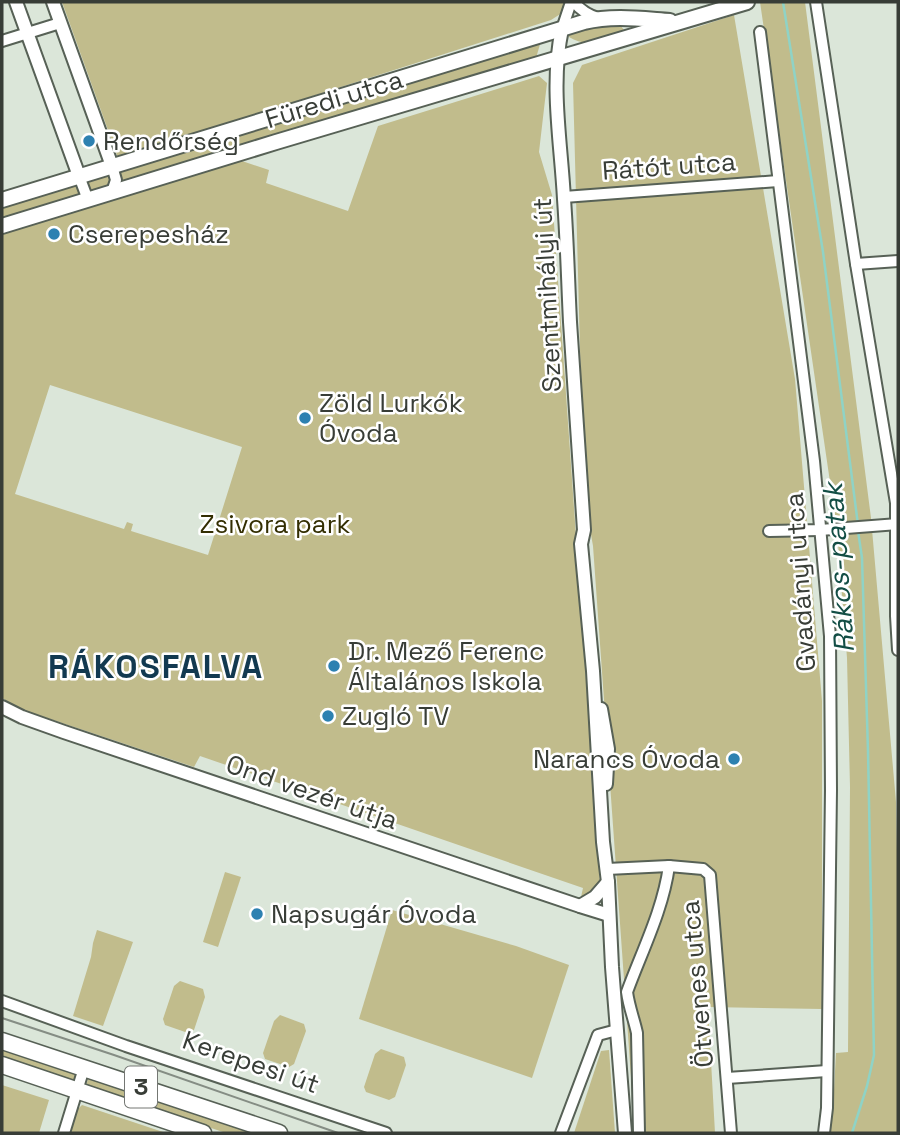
<svg xmlns="http://www.w3.org/2000/svg" width="900" height="1135" viewBox="0 0 900 1135" font-family="'Space Grotesk',sans-serif">
  <rect width="100%" height="100%" fill="#dbe6d9"/>
  <g fill="#c1bc8c" fill-rule="evenodd">
    <polygon points="62,2 564,2 562,13 551,20 118,158"/>
    <polygon points="760,2 805,2 871,518 896,802 898,897 898,1133 830,1133 833,1108 836,1053 848,1052 850,787 847,658 837,530"/>
    <polygon points="734,15 795,379 822,701 822,1009 708,1007 715,1133 635,1133 593,546 589,523 582,426 573,83 582,65"/>
    <path d="M620,25L624,30L621,33C601,39 588,49 569,37V31L588,26Z"/>
    <polygon points="541,41 536,58 2,220 2,204"/>
    <path d="M539,76L547,83L539,152L552,195L580,593L587,595L583,635L600,882L594,894L581,897L583,888L200,756L194,767L20,709L2,698V230L236,159L269,170L266,183L348,211L378,126ZM50,385L242,447L208,555L131,531L133,524L127,522L124,529L15,494Z"/>
    <polygon points="225,872 241,877 218,947 203,942"/>
    <polygon points="392,910 516,946 569,965 532,1078 359,1019"/>
    <polygon points="97,930 133,942 103,1026 73,1016 91,957 93,943"/>
    <polygon points="180,981 203,989 205,997 194,1030 188,1033 165,1025 163,1019 174,986"/>
    <polygon points="280,1015 304,1024 306,1031 294,1064 289,1067 265,1059 263,1053 274,1021"/>
    <polygon points="2,1047 78,1072 74,1082 2,1057"/>
    <polygon points="381,1049 404,1057 406,1065 395,1097 389,1100 366,1092 364,1087 375,1054"/>
    <polygon points="609,1050 615,1133 574,1133 601,1051"/>
    <polygon points="89,1076 257,1133 226,1133 86,1086"/>
    <polygon points="2,1085 49,1100 39,1133 2,1133"/>
    <polygon points="82,1105 166,1133 70,1133 78,1109"/>
  </g>
  <g fill="none" stroke-linecap="round" stroke-linejoin="round">
    <g stroke="#8fd3c6" stroke-width="2.5">
      <polyline points="783,2 823,252 858,525"/>
      <polyline points="852,1133 867,1086 874,1055 868,751 862,558 858,531"/>
    </g>
    <defs>
      <g id="minor">
        <path d="M574,2C581,11 588,15 598,18"/>
        <polyline points="816,2 856,264 896,503 896,616 898,650"/>
        <polyline points="562,29 571,2"/>
        <polyline points="760,32 814,461 830,636 831,790 827,1108 824,1133"/>
        <polyline points="2,41 60,23"/>
        <polyline points="79,176 88,200"/>
        <polyline points="112,192 116,180 112,166"/>
        <polyline points="564,197 778,181"/>
        <polyline points="856,264 898,261"/>
        <polyline points="769,531 820,530 898,524"/>
        <polyline points="607,869 669,866 703,869 710,875 731,1133"/>
        <polyline points="2,1001 126,1046 386,1133"/>
        <polyline points="727,1078 827,1071"/>
        <polyline points="64,1133 84,1068"/>
        <polyline points="561,1133 598,1035 617,1030"/>
        <path d="M639,1133L637,1033C634,1019 629,1007 627,992C642,951 663,910 669,866"/>
      </g>
      <g id="tertiary">
        <polyline points="16,2 79,176"/>
        <polyline points="53,2 112,166"/>
        <path d="M562,29C550,85 561,142 564,199C567,240 568,281 570,322C574,391 579,460 584,530L581,544L593,671L603,842L608,882L612,967L625,1133"/>
        <polyline points="2,707 22,717 64,732 580,906 609,915"/>
        <polyline points="601,709 608,749 606,784"/>
        <polyline points="580,906 595,897 608,882"/>
      </g>
      <g id="secondary">
        <path d="M2,200L584,22C613,15 641,19 670,21"/>
        <polyline points="2,226 276,142 747,2"/>
      </g>
      <g id="primary">
        <polyline points="2,1041 279,1133"/>
        <polyline points="2,1065 203,1133"/>
      </g>
    </defs>
    <use href="#minor" stroke="#576156" stroke-width="14"/>
    <use href="#tertiary" stroke="#576156" stroke-width="16"/>
    <use href="#secondary" stroke="#576156" stroke-width="18"/>
    <use href="#primary" stroke="#576156" stroke-width="19"/>
    <use href="#minor" stroke="#fff" stroke-width="10"/>
    <use href="#tertiary" stroke="#fff" stroke-width="12"/>
    <use href="#secondary" stroke="#fff" stroke-width="14"/>
    <use href="#primary" stroke="#fff" stroke-width="16"/>
    <polyline stroke="#858d84" stroke-width="2" points="2,1018 114,1055 338,1133"/>
  </g>
  <g fill="#2d81b1" stroke="#fff" stroke-width="2.5">
    <circle cx="89" cy="141" r="7"/>
    <circle cx="54" cy="234" r="7"/>
    <circle cx="305" cy="418" r="7"/>
    <circle cx="334" cy="666" r="7"/>
    <circle cx="328" cy="716" r="7"/>
    <circle cx="734" cy="759" r="7"/>
    <circle cx="257" cy="914" r="7"/>
  </g>
  <g text-anchor="middle" stroke-width="5" stroke-linejoin="round" paint-order="stroke">
    <rect fill="#fff" stroke="#747773" stroke-width="2" x="125" y="1066.5" width="32" height="41" rx="5"/>
    <g font-size="24" font-weight="bold" fill="#383d37">
      <text x="141" y="1095">3</text>
    </g>
    <g font-size="26" fill="#383d37" stroke="#fff">
      <text transform="translate(334 99) rotate(-17)" y="9">Füredi utca</text>
      <text transform="translate(669 166) rotate(-4)" y="9">Rátót utca</text>
      <text transform="translate(547 295) rotate(-93)" y="9">Szentmihályi út</text>
      <text transform="translate(800 582) rotate(-94)" y="9">Gvadányi utca</text>
      <text transform="translate(312 792) rotate(19)" y="9">Ond vezér útja</text>
      <text transform="translate(697 984) rotate(-95)" y="9">Ötvenes utca</text>
      <text transform="translate(251 1062) rotate(19)" y="9">Kerepesi út</text>
    </g>
    <g font-size="26" fill="#383d37" stroke="#fff" text-anchor="start">
      <text x="103" y="150">Rendőrség</text>
      <text x="68" y="243">Cserepesház</text>
      <text x="319" y="412">Zöld Lurkók<tspan x="319" dy="30">Óvoda</tspan></text>
      <text x="348" y="660">Dr. Mező Ferenc<tspan x="348" dy="30">Általános Iskola</tspan></text>
      <text x="342" y="725">Zugló TV</text>
      <text x="720" y="768" text-anchor="end">Narancs Óvoda</text>
      <text x="271" y="923">Napsugár Óvoda</text>
    </g>
    <g font-size="26" fill="#332e02" stroke="#fff">
      <text x="275" y="533">Zsivora park</text>
    </g>
    <g font-size="28" font-style="italic" fill="#134e45" stroke="#fff">
      <text transform="translate(838 568) rotate(-94)" y="10">Rákos-patak</text>
    </g>
    <g font-size="33" font-weight="bold" letter-spacing="2" fill="#123950" stroke="#fff">
      <text x="156" y="678">RÁKOSFALVA</text>
    </g>
  </g>
  <rect width="900" height="1135" fill="none" stroke="#383d37" stroke-width="7"/>
</svg>
